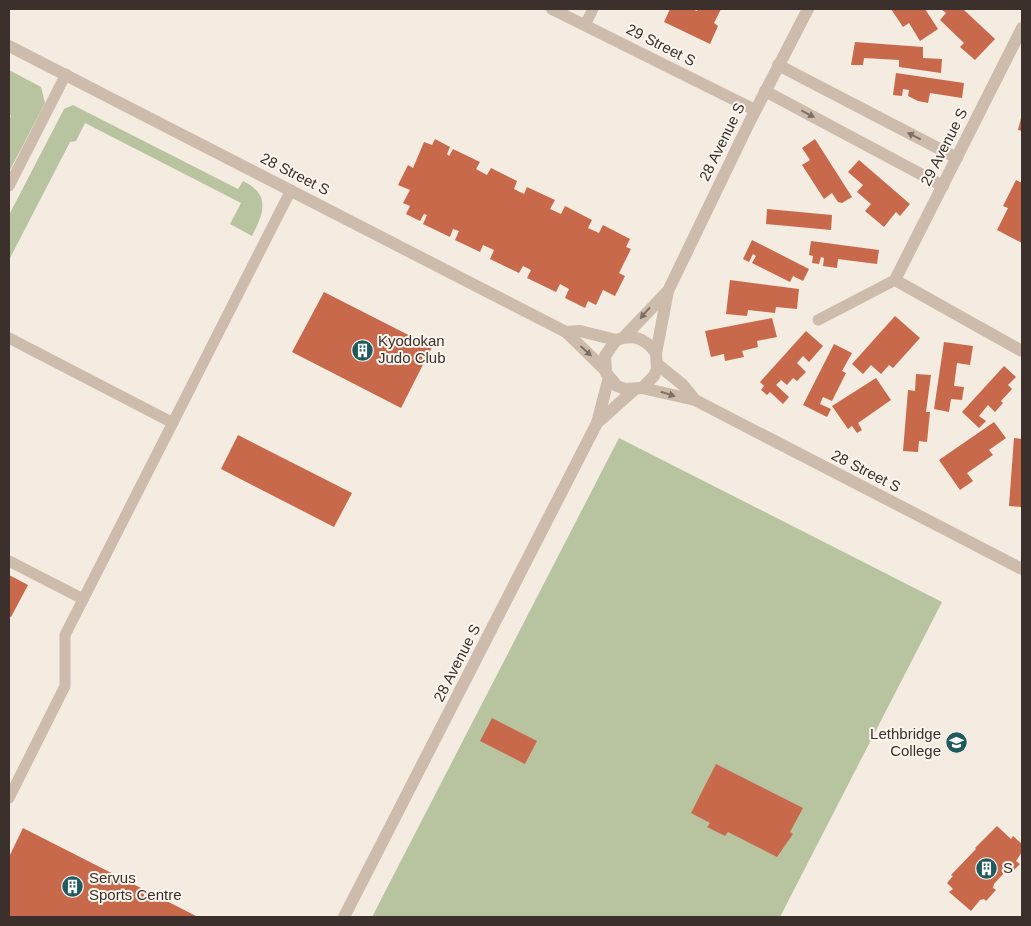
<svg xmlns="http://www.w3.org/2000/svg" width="1031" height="926" viewBox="0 0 1031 926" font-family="Helvetica,sans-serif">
  <rect width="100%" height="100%" fill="#f4ebe1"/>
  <g fill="#b8c4a0">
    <polygon points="9,70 41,87 45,103 9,172 9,120 11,116 9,114"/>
    <path d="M73,105L238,189L243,181C271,195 264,212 252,236L230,224L241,203L85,123L76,141L70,142L9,260V215L64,109Z"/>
    <polygon points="619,438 942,602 780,917 372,917"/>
  </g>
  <g fill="#c8694b">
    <polygon points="670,9 691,9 697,11 698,9 721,9 714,23 718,26 710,44 664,22"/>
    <polygon points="891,9 925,9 938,29 920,41 909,23 903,27"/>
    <polygon points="941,9 963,9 995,39 975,60 960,47 964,43 940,20 946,13"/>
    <polygon points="855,42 923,47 923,58 942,59 941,73 899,67 899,60 864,58 863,65 851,65"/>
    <polygon points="896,73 964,83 962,98 930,93 928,103 918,101 908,96 909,90 903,89 902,96 893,95"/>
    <polygon points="1022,114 1022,131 1018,130"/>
    <polygon points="435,139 450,147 447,154 449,156 453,149 480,162 476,169 487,175 491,168 517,181 514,189 524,194 527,187 555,200 550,209 561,214 565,206 592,220 588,228 599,233 603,225 630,239 626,247 631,249 619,273 625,276 615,296 603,290 596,305 588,301 585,308 565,298 569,289 560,284 556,292 527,278 531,270 523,266 519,273 490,259 494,250 483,245 480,252 455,240 459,231 453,229 450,237 423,224 427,215 424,214 420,221 406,214 410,206 403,203 410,190 398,185 408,165 413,168 424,142 432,145"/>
    <polygon points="815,139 852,197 842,203 838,202 832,193 824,199 802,165 810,160 802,148"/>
    <polygon points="859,160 910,204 900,216 896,212 884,227 865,211 871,204 857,192 863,185 848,172"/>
    <polygon points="1016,180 1022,183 1022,243 997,230 1008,208 1003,206"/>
    <polygon points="767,209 832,215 831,230 766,224"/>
    <polygon points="752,240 809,269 803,281 793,276 790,282 752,263 756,256 753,254 749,262 743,259"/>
    <polygon points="811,241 879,250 877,264 838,259 837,268 823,266 824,258 821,257 819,264 812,263 813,256 809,255"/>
    <polygon points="730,280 799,289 797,309 776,307 775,313 748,310 747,316 726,314"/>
    <polygon points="324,292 432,347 401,408 292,352"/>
    <polygon points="895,316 920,338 893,368 889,365 881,374 871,365 863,374 852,364"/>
    <polygon points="772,318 777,337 757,341 758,347 742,351 744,357 725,361 724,354 711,357 705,331"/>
    <polygon points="806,331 823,346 809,362 803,356 797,363 806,372 797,381 793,378 787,385 781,380 776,385 789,397 783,404 770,392 767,395 761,390 764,386 760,382"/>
    <polygon points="944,342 973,346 970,365 957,363 954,386 964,387 962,400 951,399 949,412 934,409"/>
    <polygon points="834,344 852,353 842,371 846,373 832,401 823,397 820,404 831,409 827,417 803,405"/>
    <polygon points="1004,366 1016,377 1008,385 1012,389 1001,401 1003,403 995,412 988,405 979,416 986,421 979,428 962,412"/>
    <polygon points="916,374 931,375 926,412 930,412 927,442 919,441 918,452 903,451 908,390 915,391"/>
    <polygon points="876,378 891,400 858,423 862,430 857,433 852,426 848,429 832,406"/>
    <polygon points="994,422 1006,438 989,450 993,455 967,473 973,481 960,490 939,460"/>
    <polygon points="238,435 352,493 334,527 221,469"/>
    <polygon points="1014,438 1022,439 1022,507 1009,506"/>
    <polygon points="9,575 28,585 11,617 9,616"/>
    <polygon points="492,718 537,741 525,764 480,741"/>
    <polygon points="716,764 803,808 790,832 793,834 777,857 728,832 725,836 707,827 710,823 691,813"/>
    <polygon points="997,826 1011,839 1013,836 1022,844 1022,852 1016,861 1020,864 1010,874 1008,871 1004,873 994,884 993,888 996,890 986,901 984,899 980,900 971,911 949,892 953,889 947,883 953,876 951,875 976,849 975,848"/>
    <polygon points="23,828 198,917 9,917 9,857"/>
  </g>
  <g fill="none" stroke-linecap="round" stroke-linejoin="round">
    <g stroke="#cdbbac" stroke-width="11">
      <polyline points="585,25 593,9"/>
      <polyline points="9,186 66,74"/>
      <polyline points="818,320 895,280"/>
      <polyline points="9,338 173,423"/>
      <polyline points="9,561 83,599"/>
      <polyline points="9,798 65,686 65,635 291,190"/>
    </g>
    <g stroke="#cdbbac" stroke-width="12">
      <polyline points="552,9 755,110"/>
      <polyline points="1022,28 895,280 1022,351"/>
      <polyline points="778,65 957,158"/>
      <polyline points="765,91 943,186"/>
    </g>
    <g stroke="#cdbbac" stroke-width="12">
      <polyline points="9,46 566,332 605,370"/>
      <polyline points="566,332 580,331 616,340"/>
      <polyline points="624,337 668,291"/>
      <path d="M656,353C645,338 634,334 616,340L605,356L606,373L617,386L625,389L642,388L654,376L657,369L656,353L668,291L750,121L808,9"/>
      <polyline points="657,364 683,385 695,400"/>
      <polyline points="642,388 695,400 1022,569"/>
      <polyline points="597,423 634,390"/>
      <polyline points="344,917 597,423 609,377"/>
    </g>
  </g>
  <defs><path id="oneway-solid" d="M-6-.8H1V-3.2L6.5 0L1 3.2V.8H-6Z" transform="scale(1.25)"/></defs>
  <g fill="#7d6f65">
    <use href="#oneway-solid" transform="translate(808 114) rotate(28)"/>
    <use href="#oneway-solid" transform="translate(914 136) rotate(-153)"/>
    <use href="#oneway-solid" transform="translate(645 313) rotate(131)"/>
    <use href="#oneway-solid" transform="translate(586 351) rotate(42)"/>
    <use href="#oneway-solid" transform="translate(668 394) rotate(17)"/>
  </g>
  <defs>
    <symbol id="building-disc" viewBox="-11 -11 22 22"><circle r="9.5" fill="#1f5a5e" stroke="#fbf5ee"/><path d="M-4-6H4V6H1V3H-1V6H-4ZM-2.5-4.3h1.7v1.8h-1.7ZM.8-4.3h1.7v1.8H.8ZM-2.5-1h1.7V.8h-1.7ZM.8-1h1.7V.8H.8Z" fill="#fff"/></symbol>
    <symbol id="university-disc" viewBox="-11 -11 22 22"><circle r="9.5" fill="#1f5a5e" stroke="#fbf5ee"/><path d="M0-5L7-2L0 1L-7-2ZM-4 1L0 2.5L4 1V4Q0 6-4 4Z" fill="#fff"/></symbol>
  </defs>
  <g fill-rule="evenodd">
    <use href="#building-disc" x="350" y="338" width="25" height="25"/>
    <use href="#university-disc" x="944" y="730" width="25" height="25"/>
    <use href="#building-disc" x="974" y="856" width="25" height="25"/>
    <use href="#building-disc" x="60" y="874" width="25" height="25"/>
  </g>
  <g text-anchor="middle" stroke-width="4" stroke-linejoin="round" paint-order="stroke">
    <g font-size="15" fill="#3b302b" stroke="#fbf5ee">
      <text transform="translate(661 45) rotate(27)" y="5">29 Street S</text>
      <text transform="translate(722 142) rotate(-64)" y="5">28 Avenue S</text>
      <text transform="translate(944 147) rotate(-63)" y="5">29 Avenue S</text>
      <text transform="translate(295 174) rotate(27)" y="5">28 Street S</text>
      <text transform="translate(866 471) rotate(27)" y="5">28 Street S</text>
      <text transform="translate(457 663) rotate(-63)" y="5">28 Avenue S</text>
    </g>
    <g font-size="15" fill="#3b302b" stroke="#fbf5ee" text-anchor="start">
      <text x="378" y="346">Kyodokan<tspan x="378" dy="17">Judo Club</tspan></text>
      <text x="941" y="739" text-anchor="end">Lethbridge<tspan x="941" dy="17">College</tspan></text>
      <text x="1003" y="873">S</text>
      <text x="89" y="883">Servus<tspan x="89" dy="17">Sports Centre</tspan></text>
    </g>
  </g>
  <rect width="1031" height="926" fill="none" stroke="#3b302b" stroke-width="20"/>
</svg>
